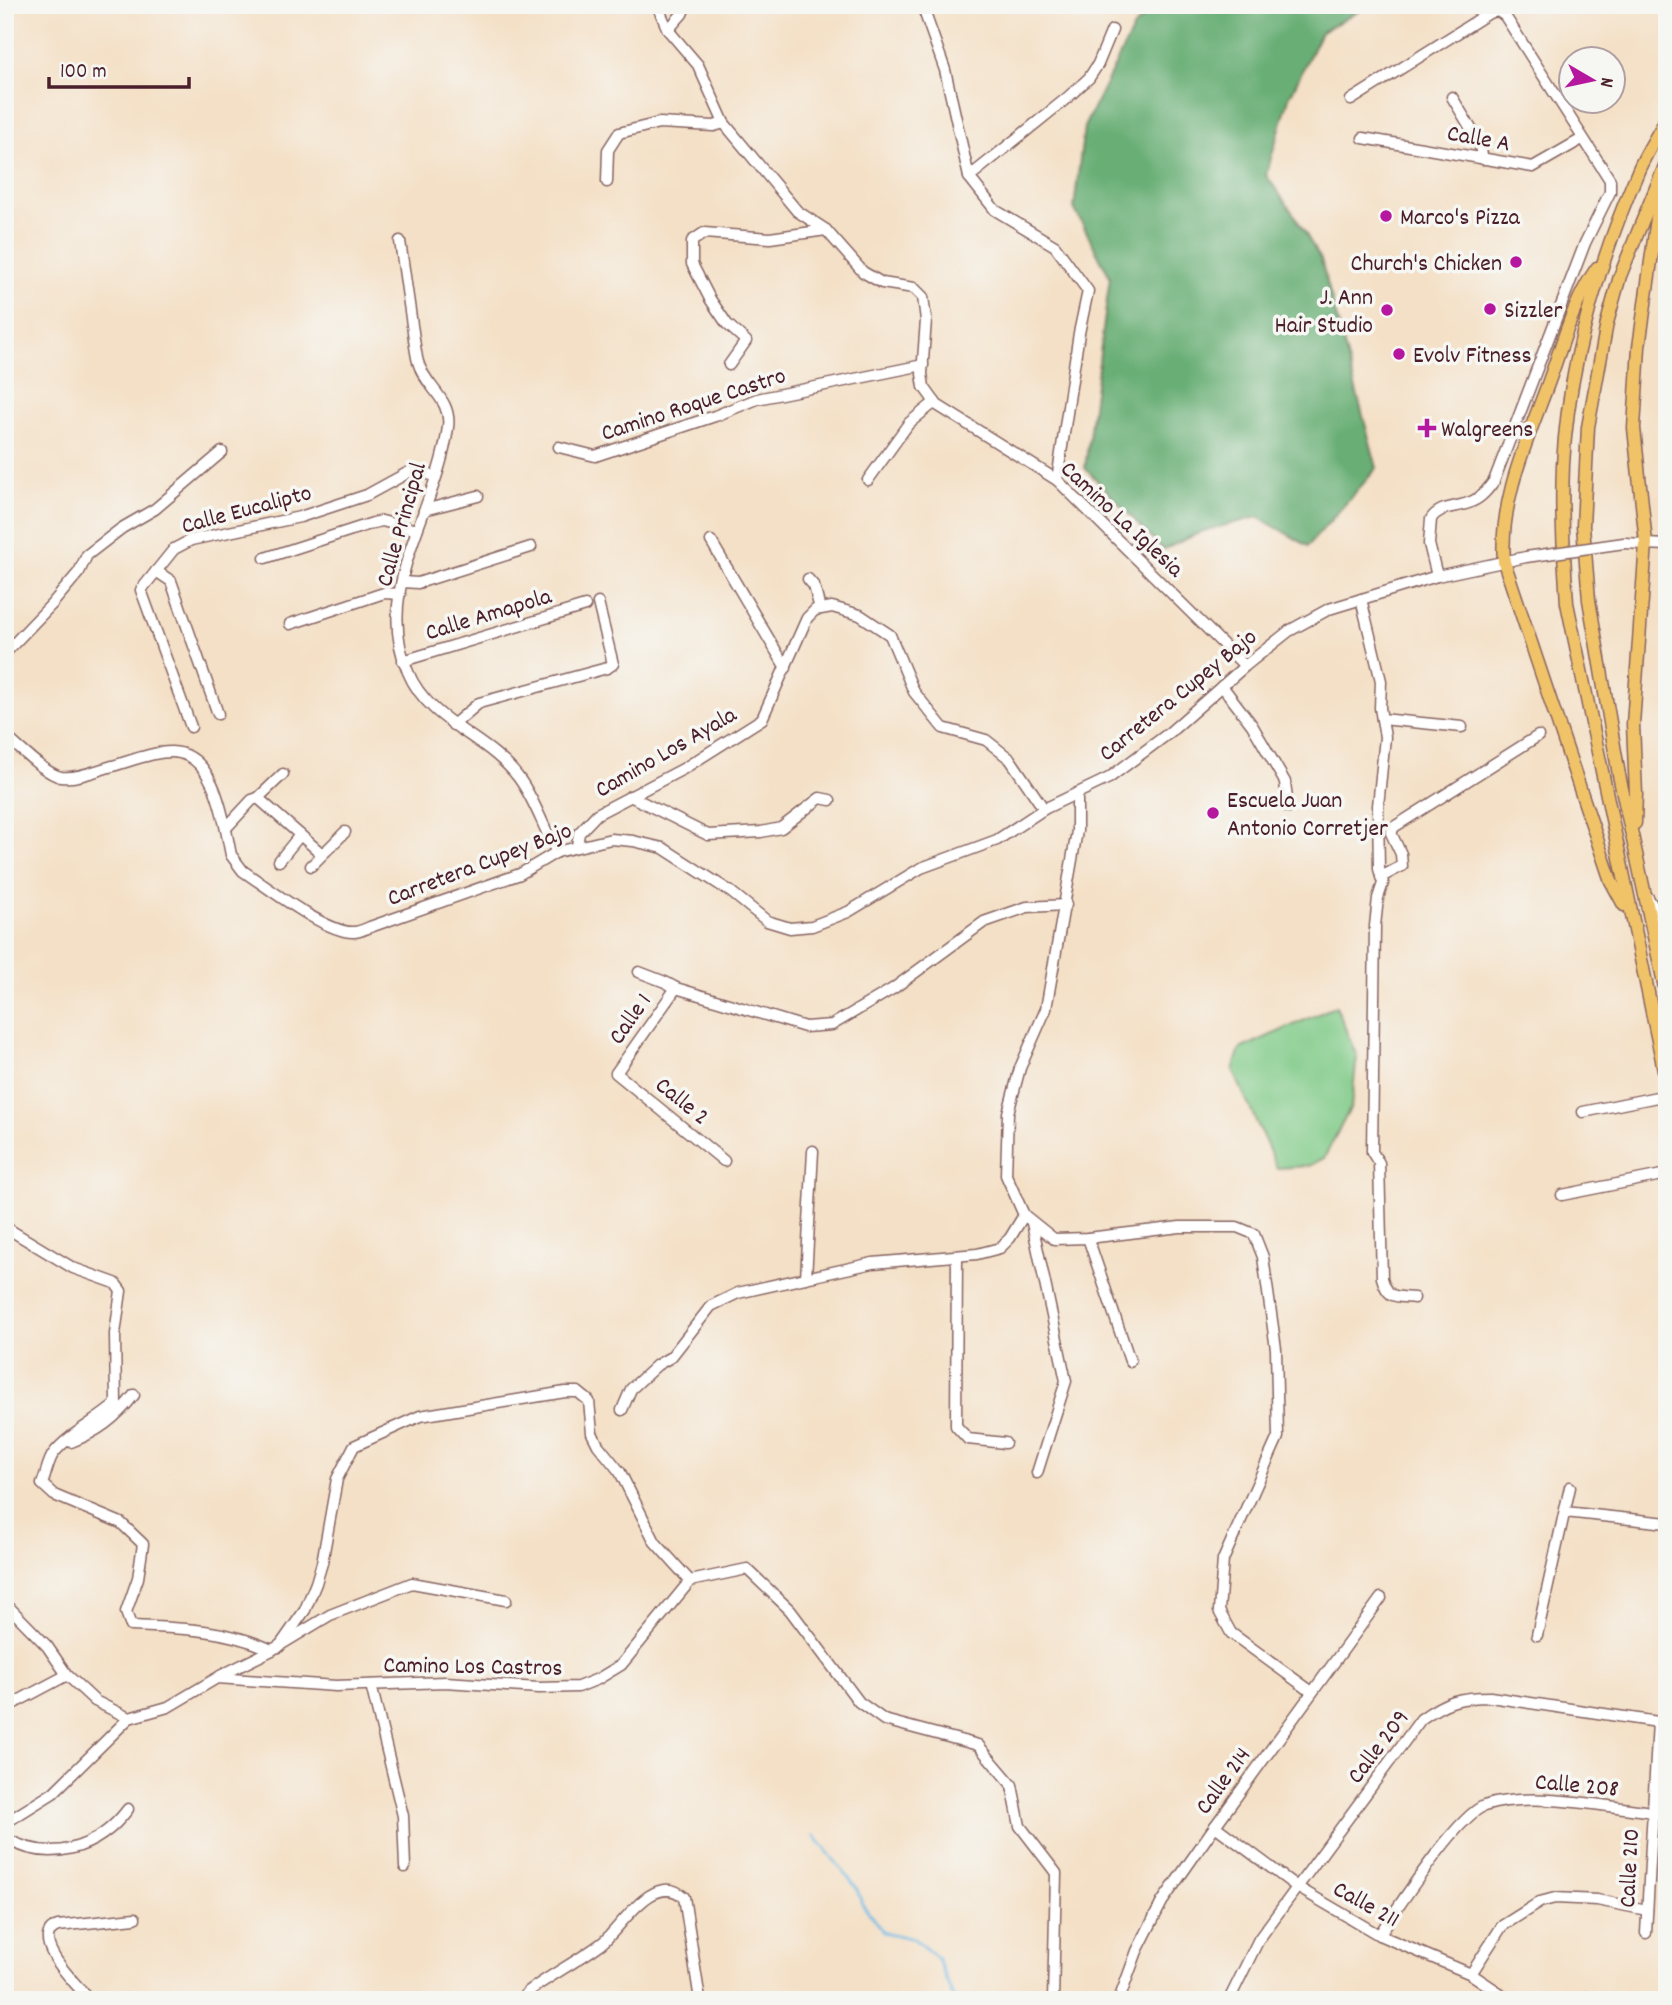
<svg xmlns="http://www.w3.org/2000/svg" width="1672" height="2005" viewBox="0 0 1672 2005" font-family="Dekko,sans-serif">
  <rect width="100%" height="100%" fill="#f6f6f2"/>
  <filter id="ink" filterUnits="userSpaceOnUse"><feTurbulence type="fractalNoise" baseFrequency=".0143" numOctaves="2"/><feDisplacementMap in="SourceGraphic" scale="14" xChannelSelector="R" yChannelSelector="G"/><feConvolveMatrix kernelMatrix="1 2 1 2 8 2 1 2 1" color-interpolation-filters="sRGB"/></filter>
  <filter id="wash" filterUnits="userSpaceOnUse"><feTurbulence type="fractalNoise" baseFrequency=".00686" numOctaves="4" result="noise"/><feDisplacementMap in="SourceGraphic" scale="28" xChannelSelector="R" yChannelSelector="G"/><feGaussianBlur stdDeviation="1.57" result="paint"/><feColorMatrix in="noise" values="0 0 0 0 0 0 0 0 0 0 0 0 0 0 0 0 0 1.4 0 .05"/><feComposite in="paint" operator="in"/></filter>
  <g filter="url(#wash)">
    <rect width="100%" height="100%" fill="#f4e0c6"/>
    <polygon fill="#80ca88" stroke="#65745a" stroke-width="2" points="1336,1006 1357,1057 1351,1107 1324,1158 1309,1166 1277,1168 1233,1070 1240,1049"/>
    <polygon fill="#68ae74" stroke="#596650" stroke-width="2" points="1157,5 1370,5 1321,32 1289,98 1266,175 1295,216 1321,260 1377,468 1308,546 1258,517 1203,531 1163,550 1085,468 1110,277 1074,208 1084,127 1134,27"/>
    <g fill="none" stroke-linecap="round" stroke-linejoin="round">
      <polyline stroke="#6bb9e5" stroke-width="2.5" points="814,1835 856,1887 862,1904 883,1932 914,1939 938,1959 954,2000"/>
    </g>
  </g>
  <g filter="url(#ink)">
    <g fill="none" stroke-linecap="round" stroke-linejoin="round">
      <defs>
        <g id="minor">
          <polyline points="657,5 668,30 698,65 724,123 797,211 826,230 863,272 882,283 914,288 923,297 926,320 922,374 924,387 937,405 1057,480 1245,666"/>
          <polyline points="922,5 945,70 969,177 995,210 1055,246 1088,291 1079,333 1057,480"/>
          <polyline points="668,30 682,14 686,5"/>
          <polyline points="1452,97 1479,142 1483,159"/>
          <path d="M1351,100L1489,13L1498,11L1505,16L1610,180V192L1585,243L1494,481C1488,489 1482,497 1473,501C1458,509 1441,504 1431,519L1429,544L1437,576"/>
          <polyline points="1363,138 1533,167 1582,139"/>
          <polyline points="969,177 1067,98 1089,78 1098,64 1112,30"/>
          <polyline points="607,182 608,150 619,133 659,123 714,126 724,123"/>
          <path d="M400,241C404,269 408,297 412,325C414,337 415,350 418,362C425,387 452,399 448,427C438,509 372,587 408,672C429,723 487,736 518,777C535,799 543,828 557,852"/>
          <polyline points="729,365 746,341 727,324 710,299 692,264 692,241 704,233 770,238 826,230"/>
          <polyline points="559,447 595,456 715,416 757,399 923,365"/>
          <polyline points="868,480 909,423 935,402"/>
          <polyline points="424,510 478,496"/>
          <polyline points="711,541 786,668"/>
          <polyline points="1624,543 1667,545"/>
          <polyline points="265,558 373,523 382,521 417,530"/>
          <polyline points="156,571 171,581 218,714"/>
          <polyline points="808,579 814,586 820,609"/>
          <polyline points="402,582 418,583 531,547"/>
          <path d="M1361,599L1381,681L1380,708L1385,737L1378,806L1379,869L1383,883L1378,898L1375,926L1372,1152L1379,1163L1382,1278C1388,1299 1394,1296 1414,1298"/>
          <polyline points="290,624 384,593 400,594"/>
          <polyline points="5,653 52,604 79,572 87,555 122,528 155,509 222,452"/>
          <polyline points="403,661 585,606"/>
          <polyline points="1222,686 1252,725 1285,782 1288,807"/>
          <polyline points="1382,719 1462,727"/>
          <polyline points="453,725 479,703 607,668 613,664 598,603"/>
          <polyline points="191,727 141,590 174,549 191,540 300,517 367,495 409,472 417,471 435,476"/>
          <path d="M5,736C18,746 45,774 61,777C76,779 95,771 109,767C128,762 151,752 171,752C216,752 224,822 231,855L243,871C266,886 327,934 354,932C359,932 365,929 370,927L520,874L557,852L611,839L633,841L663,848L731,892L767,921L790,928L812,926L848,912L921,868L997,840L1044,809L1109,778L1169,733L1245,666L1289,631L1329,609L1437,576L1526,557"/>
          <polyline points="1077,793 1077,831 1046,1009 1020,1068 1008,1113 1006,1175 1024,1215 1054,1239 1088,1238 1180,1227 1237,1227 1254,1234 1263,1257 1276,1349 1278,1437 1223,1560 1219,1611 1231,1633 1312,1692"/>
          <polyline points="630,796 708,835 761,832 781,828 820,798 830,800"/>
          <polyline points="258,798 283,774"/>
          <polyline points="226,828 252,800 258,798 322,854"/>
          <polyline points="577,846 579,833 597,814 683,769 762,719 807,618 815,610 832,607 860,615 890,635 914,692 943,728 986,740 1010,759 1044,809"/>
          <polyline points="279,861 300,835"/>
          <polyline points="311,866 345,832"/>
          <polyline points="1381,877 1402,866 1401,854 1391,833 1394,827 1538,736"/>
          <polyline points="1647,896 1661,919 1667,943"/>
          <polyline points="639,972 665,982 676,988 805,1027 832,1025 894,988 984,922 1027,907 1066,905"/>
          <polyline points="676,988 616,1073 724,1161"/>
          <polyline points="1583,1112 1667,1095"/>
          <polyline points="1562,1195 1667,1174"/>
          <polyline points="1032,1223 1066,1381 1037,1473"/>
          <path d="M5,1227L73,1268L115,1283L121,1291L115,1334L116,1404C97,1421 69,1434 54,1453C48,1460 46,1475 42,1484L54,1495L121,1523L143,1544L138,1578L126,1612L131,1626C181,1628 226,1629 272,1650"/>
          <polyline points="1088,1238 1130,1361"/>
          <polyline points="957,1256 956,1426 968,1439 1005,1443"/>
          <polyline points="806,1278 813,1151"/>
          <polyline points="622,1410 631,1389 657,1365 671,1357 711,1306 738,1293 873,1263 977,1254 1000,1248 1010,1238 1024,1215"/>
          <path d="M71,1442C98,1432 116,1418 134,1395"/>
          <polyline points="1565,1512 1667,1523"/>
          <polyline points="5,1603 47,1646 67,1675 95,1701 129,1718 168,1707 217,1678 336,1686 445,1682 539,1688 578,1687 598,1679 621,1665 690,1581 747,1569 790,1610 859,1702 884,1720 978,1745 1012,1785 1020,1826 1056,1873 1053,2000"/>
          <polyline points="1537,1635 1570,1487"/>
          <polyline points="279,1647 305,1610 316,1583 322,1563 337,1479 354,1446 420,1416 565,1392 578,1392 589,1401 592,1433 598,1445 620,1472 655,1542 690,1581"/>
          <polyline points="220,1676 272,1650 330,1615 412,1583 506,1600"/>
          <polyline points="371,1685 403,1816 405,1867"/>
          <polyline points="5,1708 67,1675"/>
          <polyline points="5,1823 53,1793 129,1718"/>
          <polyline points="1215,1826 1297,1887 1379,1935 1471,1974 1510,2000"/>
          <path d="M5,1838C50,1864 98,1849 128,1809"/>
          <path d="M1379,1935C1398,1908 1457,1816 1484,1806C1531,1790 1616,1808 1667,1814"/>
          <polyline points="1471,1974 1502,1926 1540,1902 1555,1898 1597,1900 1647,1910"/>
          <path d="M90,2000C79,1987 26,1937 58,1926L135,1918"/>
          <path d="M520,2000L529,1991C553,1974 579,1960 602,1943C621,1928 653,1870 684,1897L700,2000"/>
          <polyline points="1119,2000 1137,1951 1162,1902 1215,1826 1381,1598"/>
          <path d="M1229,2000L1259,1939L1421,1719C1446,1701 1460,1697 1490,1697L1658,1722L1646,1933"/>
          <polyline points="1574,2000 1587,1997 1595,2000"/>
        </g>
        <g id="major">
          <path d="M1667,117C1658,135 1647,151 1639,169C1599,262 1568,363 1563,465C1561,512 1564,557 1567,603L1667,1084"/>
          <polyline points="1667,161 1620,276 1607,323 1588,427 1583,526 1589,600 1619,775 1667,997"/>
          <path d="M1597,268C1573,302 1563,343 1549,381C1528,439 1499,499 1504,562L1611,881L1624,905"/>
          <polyline points="1635,823 1636,794 1633,724 1646,543 1634,428 1639,347 1662,182"/>
        </g>
      </defs>
      <use href="#minor" stroke="#866361" stroke-width="13"/>
      <use href="#major" stroke="#866361" stroke-width="15"/>
      <use href="#minor" stroke="#fff" stroke-width="10"/>
      <use href="#major" stroke="#f1c369" stroke-width="12"/>
      <defs>
        <polyline id="minor-bridge" points="1526,557 1624,543"/>
      </defs>
      <use href="#minor-bridge" stroke="#866361" stroke-width="13" stroke-linecap="butt"/>
      <use href="#minor-bridge" stroke="#fff" stroke-width="10"/>
    </g>
  </g>
  <g fill="#b5179e" stroke="#f6f6f2" stroke-width="2.5">
    <circle cx="1386" cy="216" r="7"/>
    <circle cx="1516" cy="262" r="7"/>
    <circle cx="1490" cy="309" r="7"/>
    <circle cx="1387" cy="310" r="7"/>
    <circle cx="1399" cy="354" r="7"/>
    <path d="M1423.5 417.5h7v7h7v7h-7v7h-7v-7h-7v-7h7z"/>
    <circle cx="1213" cy="813" r="7"/>
  </g>
  <g text-anchor="middle" stroke-width="7" stroke-linejoin="round" paint-order="stroke">
    <g font-size="24" fill="#4a1f2b" stroke="#f6f6f2">
      <text transform="translate(1479 137) rotate(10)" y="8">Calle A</text>
      <text transform="translate(693 403) rotate(-18)" y="8">Camino Roque Castro</text>
      <text transform="translate(246 508) rotate(-15)" y="8">Calle Eucalipto</text>
      <text transform="translate(1123 518) rotate(43)" y="8">Camino La Iglesia</text>
      <text transform="translate(400 524) rotate(-74)" y="8">Calle Principal</text>
      <text transform="translate(488 613) rotate(-17)" y="8">Calle Amapola</text>
      <text transform="translate(1177 694) rotate(-39)" y="8">Carretera Cupey Bajo</text>
      <text transform="translate(665 751) rotate(-30)" y="8">Camino Los Ayala</text>
      <text transform="translate(479 863) rotate(-21)" y="8">Carretera Cupey Bajo</text>
      <text transform="translate(629 1018) rotate(-55)" y="8">Calle 1</text>
      <text transform="translate(683 1100) rotate(39)" y="8">Calle 2</text>
      <text transform="translate(473 1665) rotate(1)" y="8">Camino Los Castros</text>
      <text transform="translate(1377 1746) rotate(-53)" y="8">Calle 209</text>
      <text transform="translate(1222 1780) rotate(-54)" y="8">Calle 214</text>
      <text transform="translate(1577 1784) rotate(5)" y="8">Calle 208</text>
      <text transform="translate(1628 1868) rotate(-87)" y="8">Calle 210</text>
      <text transform="translate(1367 1903) rotate(29)" y="8">Calle 211</text>
    </g>
    <g font-size="24" fill="#4a1f2b" stroke="#f6f6f2" text-anchor="start">
      <text x="1400" y="224">Marco's Pizza</text>
      <text x="1502" y="270" text-anchor="end">Church's Chicken</text>
      <text x="1373" y="304" text-anchor="end">J. Ann<tspan x="1373" dy="28">Hair Studio</tspan></text>
      <text x="1504" y="317">Sizzler</text>
      <text x="1413" y="362">Evolv Fitness</text>
      <text x="1441" y="436">Walgreens</text>
      <text x="1227" y="807">Escuela Juan<tspan x="1227" dy="28">Antonio Corretjer</tspan></text>
    </g>
  </g>
  <rect width="1672" height="2005" fill="none" stroke="#f6f6f2" stroke-width="28"/>
  <g transform="translate(1592 80) rotate(99)"><circle r="33" fill="#f6f6f2" stroke="#b1a0a2" stroke-width="2"/>
  <path d="M0-5L12 26L0 18L-12 26Z" fill="#b5179e"/>
  <text y="-10" font-size="19" font-weight="bold" text-anchor="middle" fill="#4a1f2b">N</text>
  </g>
  <path d="M49 77v10h140v-10" fill="none" stroke="#4a1f2b" stroke-width="3.5"/>
  <text x="60" y="77" font-size="21" fill="#4a1f2b" stroke="#f6f6f2" stroke-width="5" paint-order="stroke">100 m</text>
</svg>
